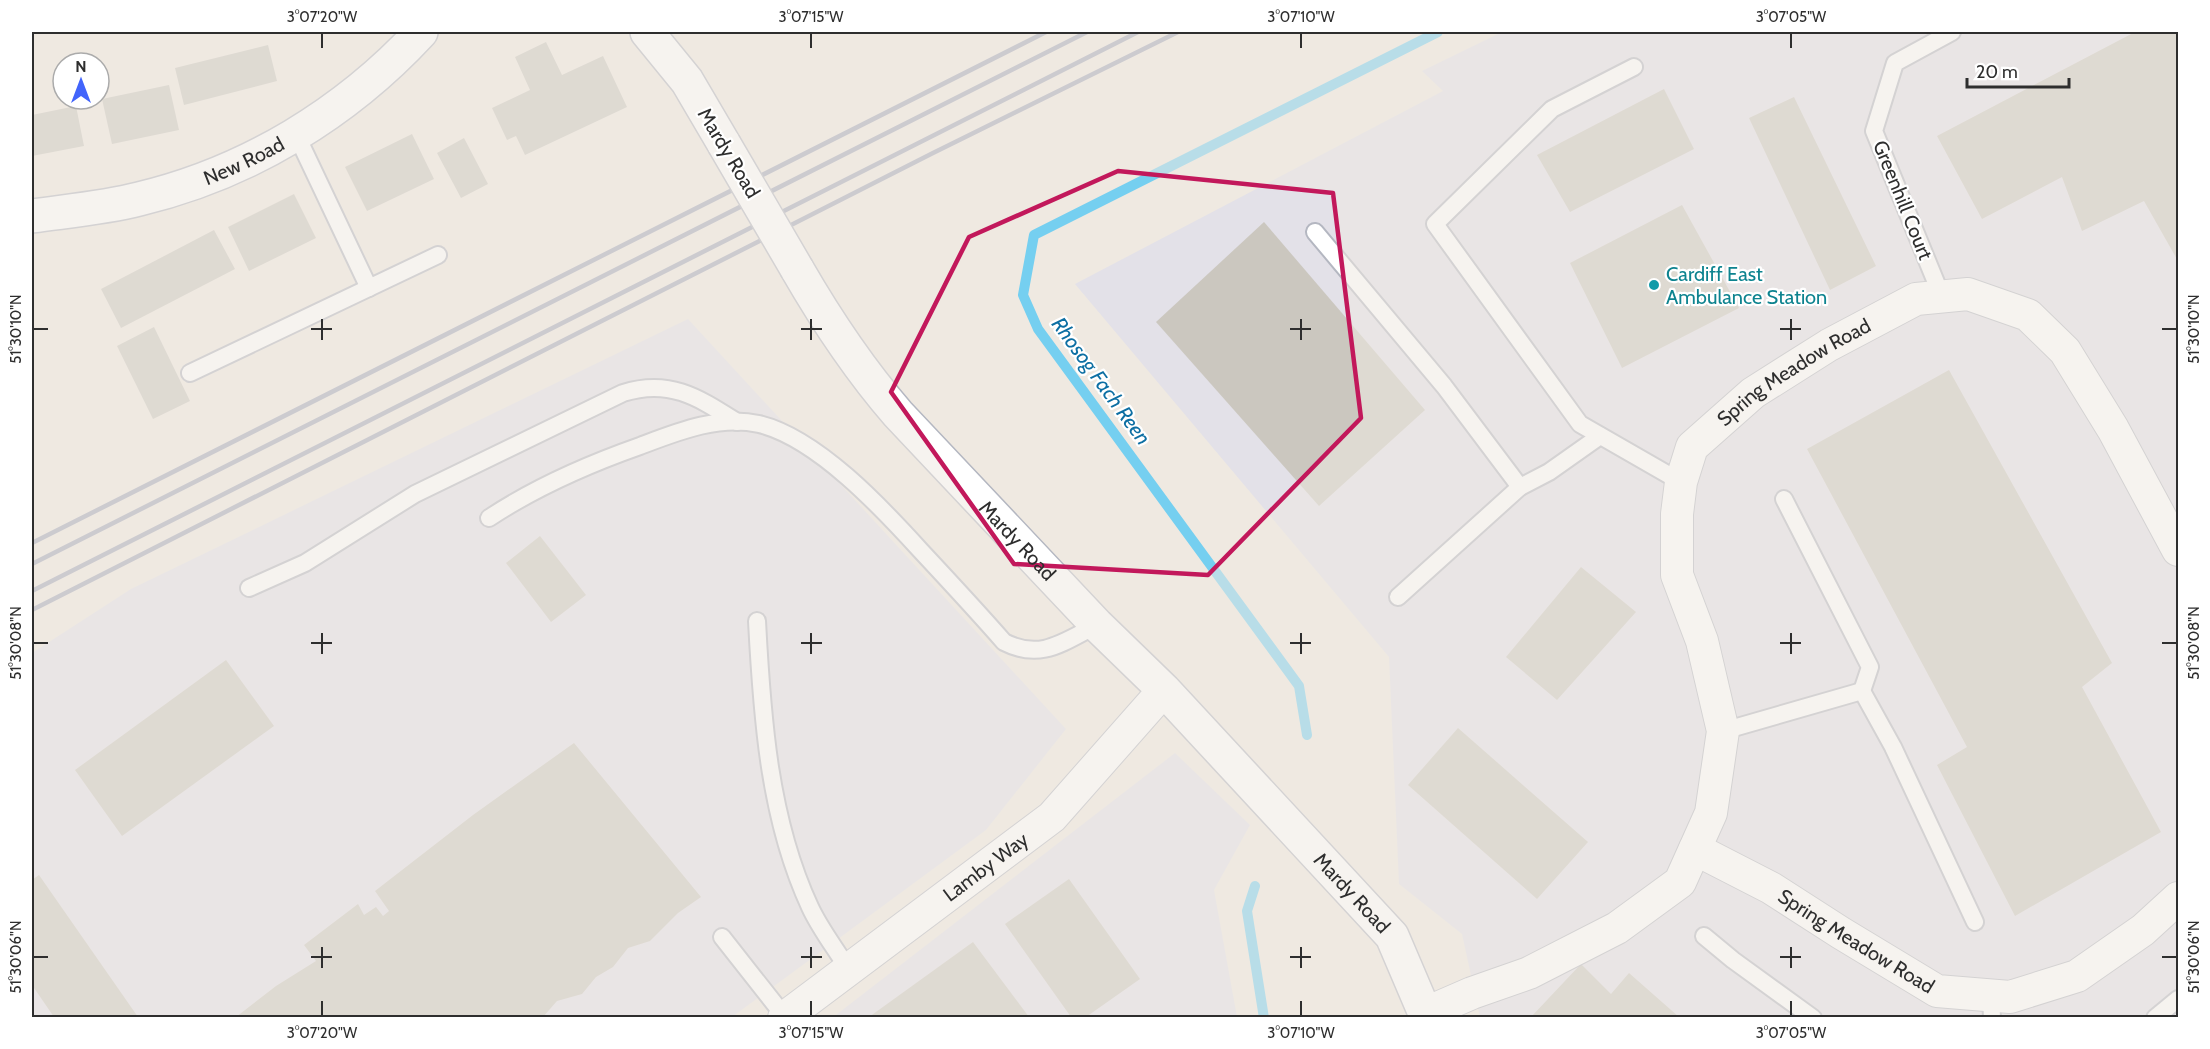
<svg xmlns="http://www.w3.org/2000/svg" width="2210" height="1049" viewBox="0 0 2210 1049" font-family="Cabin,sans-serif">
  <rect width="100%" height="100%" fill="#efe9e1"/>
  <g fill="#e3e1e8">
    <polygon points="1502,32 2178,32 2178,1017 1480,1017 1462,934 1399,884 1389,657 1075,284 1443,91 1422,71"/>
    <polygon points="688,319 1066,729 986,830 732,1017 32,1018 32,653 131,589"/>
    <polygon points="1175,753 1250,825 1214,890 1237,1017 832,1018"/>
  </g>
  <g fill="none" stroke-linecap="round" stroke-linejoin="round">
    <g stroke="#75cff0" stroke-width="10">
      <polyline points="1307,735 1299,686 1038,329 1023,295 1034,235 1438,32"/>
      <polyline points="1255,886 1247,911 1264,1018"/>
    </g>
  </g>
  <g fill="#cbc7bf">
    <polygon points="2135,32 2178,32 2178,261 2144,201 2082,231 2062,177 1982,219 1937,136"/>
    <polygon points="546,42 562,75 603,56 627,107 525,155 516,136 507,140 492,108 530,90 515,57"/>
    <polygon points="268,45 277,81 184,105 175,68"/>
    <polygon points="169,85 179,130 112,144 102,99"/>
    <polygon points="1664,89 1694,149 1570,212 1537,155"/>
    <polygon points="1794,97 1876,266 1830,290 1749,118"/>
    <polygon points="76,106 84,146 32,156 32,115"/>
    <polygon points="412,134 434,179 367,211 345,167"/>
    <polygon points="464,138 488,184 461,198 437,153"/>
    <polygon points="294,194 316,238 249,271 228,227"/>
    <polygon points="1682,205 1739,308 1622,368 1570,263"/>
    <polygon points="1264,222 1425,410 1319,506 1156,322"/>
    <polygon points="214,230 235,269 121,328 101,289"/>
    <polygon points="154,327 190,401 153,419 117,346"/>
    <polygon points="1949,370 2112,663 2082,687 2161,832 2015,916 1937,765 1967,747 1807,449"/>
    <polygon points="540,536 586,595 551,622 506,563"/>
    <polygon points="1581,567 1636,612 1557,700 1506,657"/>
    <polygon points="226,660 274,726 122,836 75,770"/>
    <polygon points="1458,728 1588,842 1537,899 1408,785"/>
    <polygon points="574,743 701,897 678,913 650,941 628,948 613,967 596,977 582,994 557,1001 543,1017 236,1017 276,986 316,961 304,945 358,904 364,915 376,907 383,916 389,911 375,891 473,815"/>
    <polygon points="39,875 138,1017 54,1017 32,985 32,880"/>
    <polygon points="1069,879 1140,979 1086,1017 1071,1017 1005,924"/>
    <polygon points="973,942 1029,1017 869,1017"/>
    <polygon points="1581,964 1611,994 1629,973 1679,1017 1531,1017"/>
  </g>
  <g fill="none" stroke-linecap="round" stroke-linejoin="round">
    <defs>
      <g id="lane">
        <polyline points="1634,67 1552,109 1435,224 1580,424 1681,482"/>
        <polyline points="296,134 369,288"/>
        <polyline points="1315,232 1444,386 1520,487"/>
        <polyline points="1942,297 1874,131 1895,63 1952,32"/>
        <polyline points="190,373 438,255"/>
        <polyline points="1784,499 1870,667 1862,691"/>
        <path d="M489,518C536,487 586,465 640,446C677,432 718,415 759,424C817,438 882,508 921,551C949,581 977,611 1004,642C1041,661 1063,642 1097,625"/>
        <path d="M249,588L305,563L415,494L623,393C670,378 699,398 737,422"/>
        <polyline points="1398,597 1520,487 1549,472 1600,436"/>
        <path d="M757,621C762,717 769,819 810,907C820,929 836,949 848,969"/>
        <polyline points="1723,731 1862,691 1893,747 1975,922"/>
        <polyline points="1704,936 1733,960 1813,1018"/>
        <polyline points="722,937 785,1017"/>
        <polyline points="1991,995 1992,1018"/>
        <polyline points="2155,1018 2178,999"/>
      </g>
      <g id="street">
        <path id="s1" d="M1695,849L1771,888L1841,933L1937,991L2010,997L2077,976L2143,930L2178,898"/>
        <path id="s2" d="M1426,1013L1472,993L1529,973L1617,928L1680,882L1711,813L1723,731L1702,641L1677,575V514L1681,482L1692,447L1753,393L1829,345L1916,299L1968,294L2028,315L2065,351L2113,429L2178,550"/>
        <path id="s3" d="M784,1018L1052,817L1164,690"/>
      </g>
      <g id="secondary">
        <polyline points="647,32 687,81 724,144"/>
        <path id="s4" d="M32,216C67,211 104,208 139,199C248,173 346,113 421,32"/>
        <path id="s5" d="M797,269C827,321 859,369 898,414L1097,625L1164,690L1392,936L1427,1018"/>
      </g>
    </defs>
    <use href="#lane" stroke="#b4b7c1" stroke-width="20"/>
    <use href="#street" stroke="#b4b7c1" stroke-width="34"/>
    <use href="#secondary" stroke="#b4b7c1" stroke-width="36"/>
    <use href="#lane" stroke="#fff" stroke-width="16"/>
    <use href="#street" stroke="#fff" stroke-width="32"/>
    <use href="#secondary" stroke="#fff" stroke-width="33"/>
    <g stroke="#a3a6b8" stroke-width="4.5">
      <polyline points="32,543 1046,32"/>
      <polyline points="32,564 1087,32"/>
      <polyline points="32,591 1138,32"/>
      <polyline points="32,610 933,153 1178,32"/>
    </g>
    <defs>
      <polyline id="secondary-bridge" points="724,144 797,269"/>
    </defs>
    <use href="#secondary-bridge" stroke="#b4b7c1" stroke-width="36" stroke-linecap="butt"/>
    <use href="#secondary-bridge" stroke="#fff" stroke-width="33"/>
  </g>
  <path d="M0 0H2210V1049H0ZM1118,171L1333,193L1361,418L1208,575L1014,564L891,392L969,237Z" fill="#efe9e1" fill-opacity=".55" fill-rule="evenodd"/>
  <path fill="none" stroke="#c2185b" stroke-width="4.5" stroke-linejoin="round" d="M1118,171L1333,193L1361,418L1208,575L1014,564L891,392L969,237Z"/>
  <path fill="none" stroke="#2e2e2e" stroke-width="2" d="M322,33V48M811,33V48M1301,33V48M1791,33V48M322,319V340M811,319V340M1301,319V340M1791,319V340M33,329H48M311,329H332M801,329H822M1290,329H1311M1780,329H1801M2162,329H2177M322,633V654M811,633V654M1301,633V654M1791,633V654M33,643H48M311,643H332M801,643H822M1290,643H1311M1780,643H1801M2162,643H2177M322,947V968M811,947V968M1301,947V968M1791,947V968M33,957H48M311,957H332M801,957H822M1290,957H1311M1780,957H1801M2162,957H2177M322,1001V1016M811,1001V1016M1301,1001V1016M1791,1001V1016"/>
  <circle fill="#0f9aa8" stroke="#fff" stroke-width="2" cx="1654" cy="285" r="6"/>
  <g text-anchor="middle" stroke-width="4.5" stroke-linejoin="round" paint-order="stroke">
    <g font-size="20" fill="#2e2e2e" stroke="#fff">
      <text transform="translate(729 153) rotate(59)" y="7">Mardy Road</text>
      <text dy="7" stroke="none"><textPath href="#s4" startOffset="220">New Road</textPath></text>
      <text transform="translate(1903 200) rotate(68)" y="7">Greenhill Court</text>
      <text dy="7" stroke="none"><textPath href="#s2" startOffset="866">Spring Meadow Road</textPath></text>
      <text dy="7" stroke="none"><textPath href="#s5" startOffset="351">Mardy Road</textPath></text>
      <text dy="7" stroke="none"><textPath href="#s3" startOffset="252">Lamby Way</textPath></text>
      <text dy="7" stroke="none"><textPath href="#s5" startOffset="837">Mardy Road</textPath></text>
      <text dy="7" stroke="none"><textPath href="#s1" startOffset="186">Spring Meadow Road</textPath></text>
    </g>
    <g font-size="20" fill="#0d838f" stroke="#fff" text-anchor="start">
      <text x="1666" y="281">Cardiff East<tspan x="1666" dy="23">Ambulance Station</tspan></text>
    </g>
    <g font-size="21" font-style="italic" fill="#0d6fa3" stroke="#fff">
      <text transform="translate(1101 381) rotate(54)" y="7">Rhosog Fach Reen</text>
    </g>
  </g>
  <rect width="2210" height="1049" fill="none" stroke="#ffffff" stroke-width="66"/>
  <g transform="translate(81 81)"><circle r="28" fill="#ffffff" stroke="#ababab" stroke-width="1.5"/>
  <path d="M0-4.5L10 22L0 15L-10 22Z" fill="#4264fb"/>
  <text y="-9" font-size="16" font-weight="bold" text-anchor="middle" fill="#2e2e2e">N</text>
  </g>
  <path d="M1967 78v9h102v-9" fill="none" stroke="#2e2e2e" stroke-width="3"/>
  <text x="1976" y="78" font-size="18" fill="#2e2e2e" stroke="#ffffff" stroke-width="4.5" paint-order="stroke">20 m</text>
  <rect x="33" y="33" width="2144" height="983" fill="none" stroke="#2e2e2e" stroke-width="2"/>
  <g font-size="15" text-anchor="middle" fill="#2e2e2e">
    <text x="322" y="22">3°07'20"W</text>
    <text x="811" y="22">3°07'15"W</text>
    <text x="1301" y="22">3°07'10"W</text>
    <text x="1791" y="22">3°07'05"W</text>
    <text transform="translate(16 329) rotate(-90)" y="5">51°30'10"N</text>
    <text transform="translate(2194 329) rotate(-90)" y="5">51°30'10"N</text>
    <text transform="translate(16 643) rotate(-90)" y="5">51°30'08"N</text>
    <text transform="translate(2194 643) rotate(-90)" y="5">51°30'08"N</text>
    <text transform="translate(16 957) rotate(-90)" y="5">51°30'06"N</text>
    <text transform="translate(2194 957) rotate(-90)" y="5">51°30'06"N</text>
    <text x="322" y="1038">3°07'20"W</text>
    <text x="811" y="1038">3°07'15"W</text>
    <text x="1301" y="1038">3°07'10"W</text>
    <text x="1791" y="1038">3°07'05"W</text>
  </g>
</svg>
